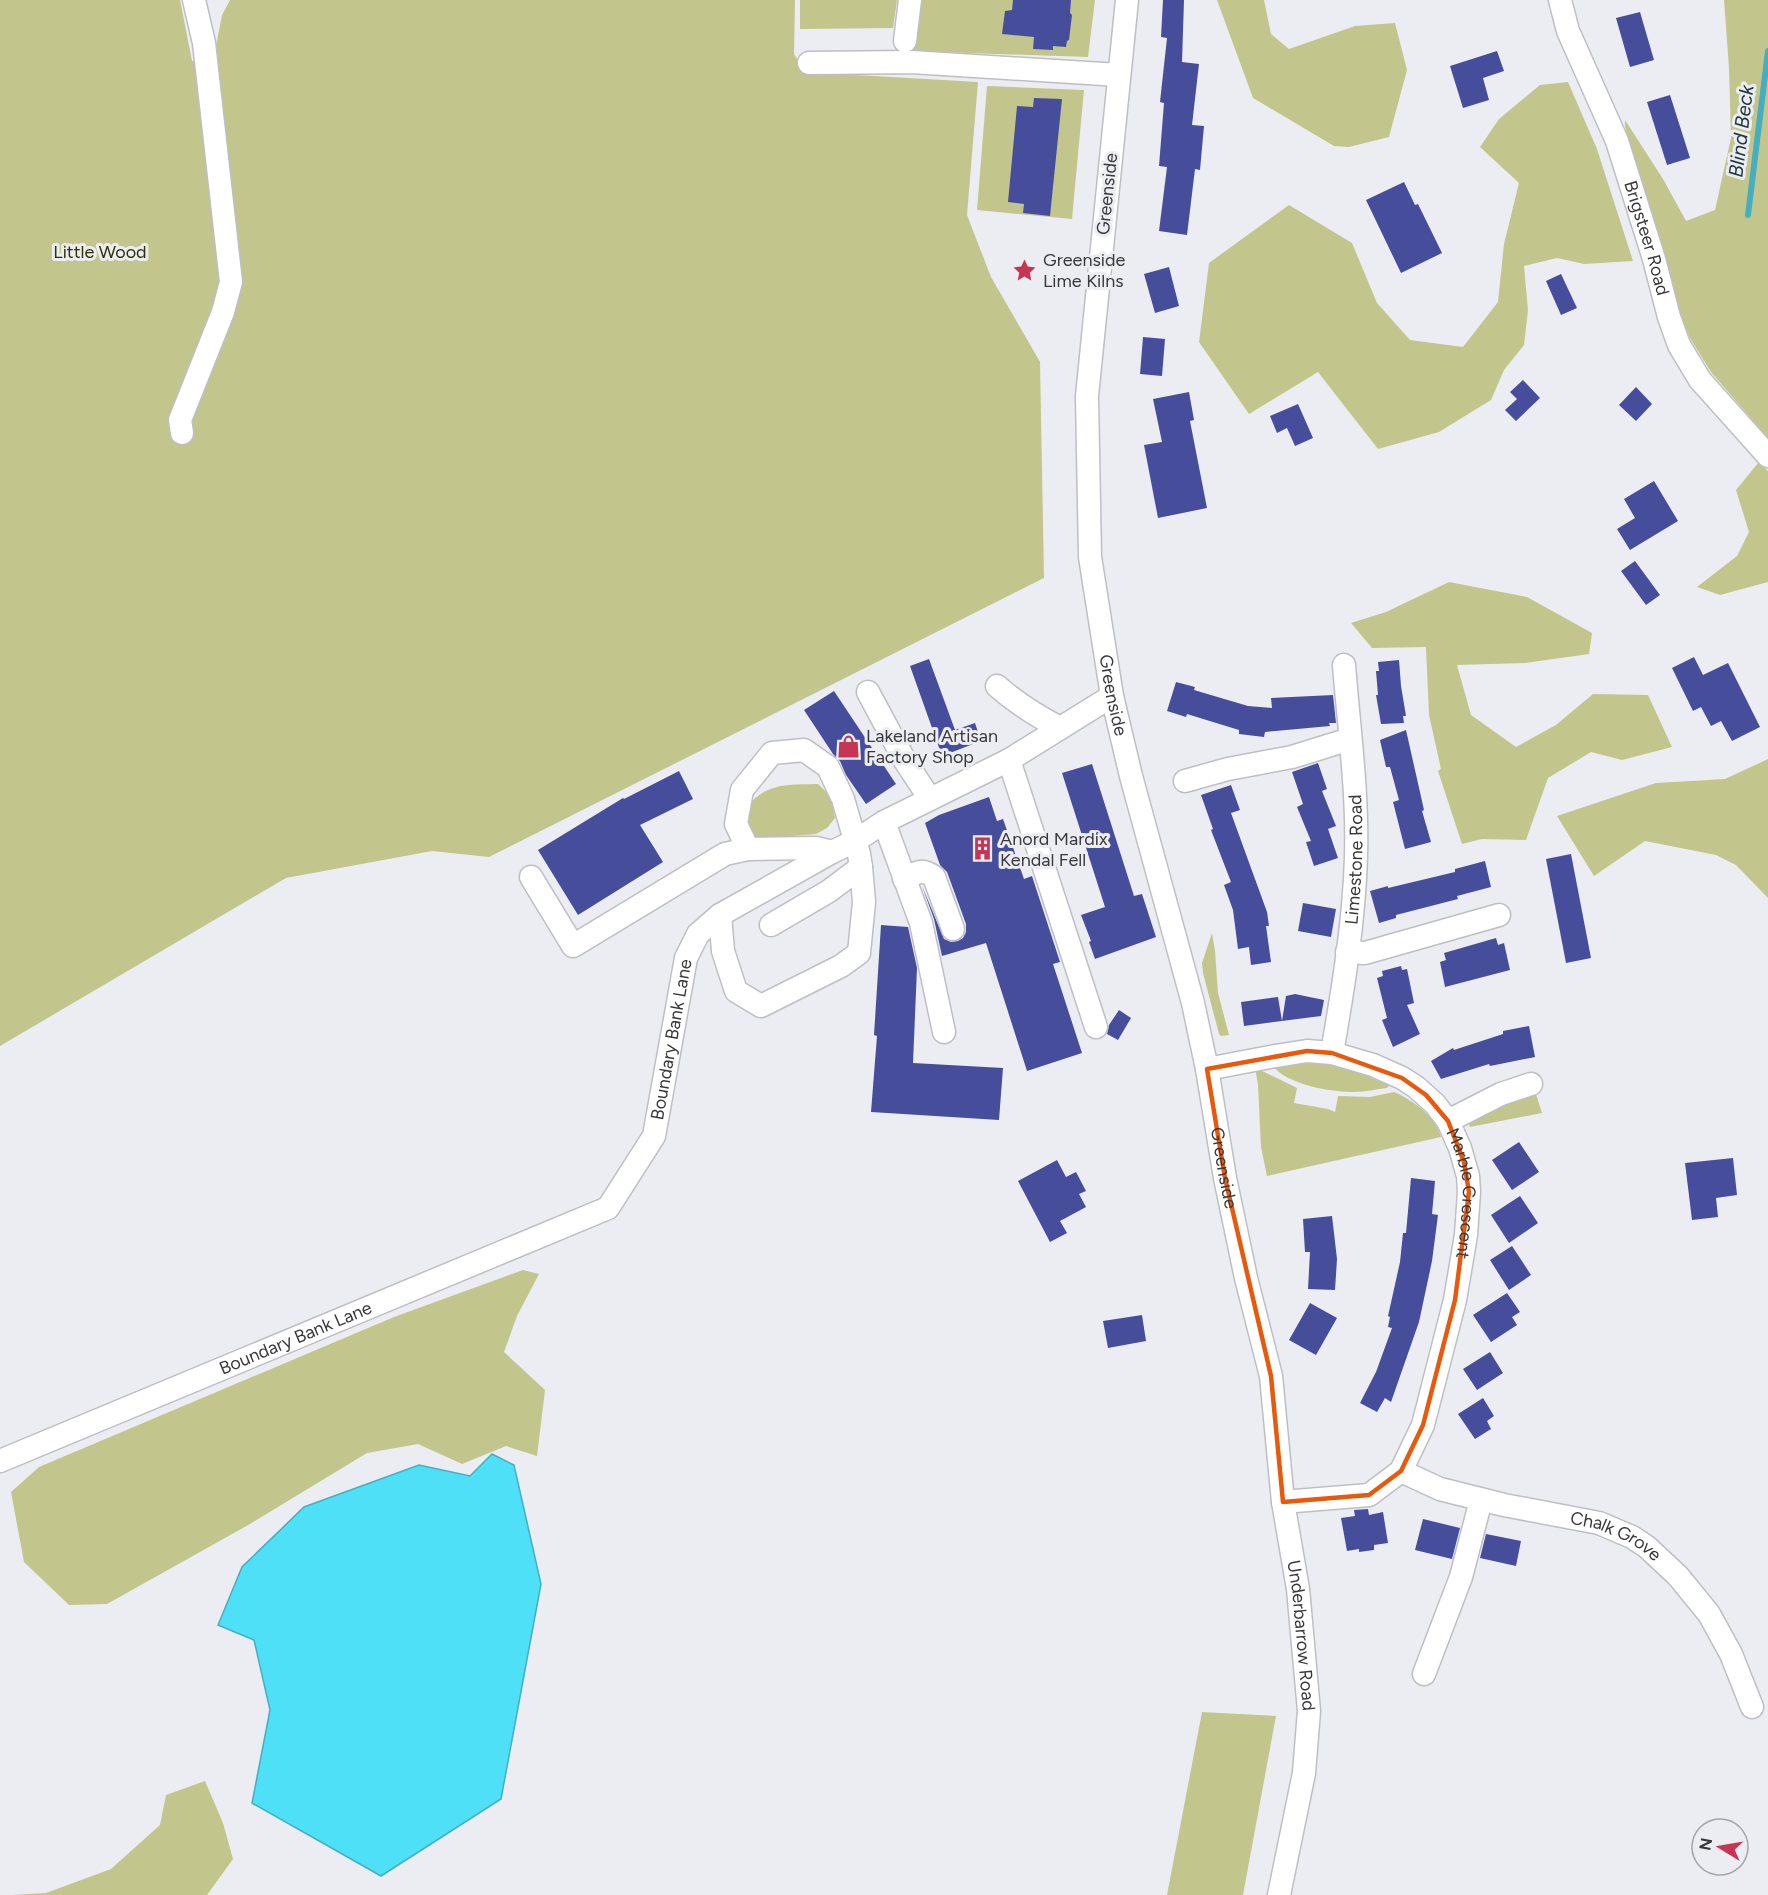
<svg xmlns="http://www.w3.org/2000/svg" width="1768" height="1895" viewBox="0 0 1768 1895" font-family="Figtree,sans-serif">
  <rect width="100%" height="100%" fill="#ebedf2"/>
  <g fill="#c2c68c">
    <polygon points="0,0 180,0 192,61 213,62 222,15 230,0 795,0 794,54 805,72 978,82 967,215 991,277 1040,362 1044,578 489,857 432,851 286,878 0,1046"/>
    <polygon points="800,0 897,0 893,28 800,29"/>
    <polygon points="916,0 1095,0 1088,57 909,51"/>
    <polygon points="1217,0 1264,0 1271,34 1289,49 1355,26 1395,23 1407,70 1389,137 1349,147 1334,146 1253,98"/>
    <polygon points="1724,0 1768,0 1768,438 1711,372 1690,338 1674,300 1636,172 1625,126 1625,120 1663,179 1686,221 1715,210 1731,138 1729,68"/>
    <polygon points="1568,82 1597,149 1633,261 1584,264 1557,258 1524,266 1528,310 1524,345 1504,370 1491,400 1439,432 1378,449 1318,372 1249,414 1199,342 1209,263 1289,205 1352,243 1377,303 1410,340 1463,347 1498,302 1504,244 1519,183 1480,147 1499,119 1540,85"/>
    <polygon points="987,86 1084,90 1072,219 977,210"/>
    <polygon points="1759,462 1768,471 1768,582 1720,595 1697,587 1737,556 1749,532 1736,490"/>
    <polygon points="1449,582 1527,597 1592,633 1589,654 1525,663 1457,665 1471,715 1516,747 1556,725 1593,694 1648,695 1672,747 1622,760 1591,752 1548,778 1526,840 1482,839 1462,844 1438,771 1441,769 1429,715 1426,647 1372,648 1351,623 1386,612"/>
    <polygon points="1768,759 1768,898 1736,865 1716,855 1645,841 1594,876 1557,816 1656,783 1725,779"/>
    <path d="M818,784C832,796 832,801 835,818L827,828L816,834L759,839C748,833 748,820 746,808C766,782 788,785 818,784Z"/>
    <polygon points="1212,933 1215,951 1218,993 1229,1035 1221,1036 1219,1034 1203,973 1202,963"/>
    <path d="M1303,1062L1343,1065L1391,1083L1387,1088C1377,1089 1365,1092 1355,1092C1330,1092 1287,1085 1272,1065Z"/>
    <path d="M1255,1067H1258L1260,1070L1297,1088L1294,1103L1328,1109L1335,1112L1338,1096L1370,1097L1394,1092L1399,1094C1417,1104 1435,1116 1441,1137L1267,1176L1261,1147L1258,1085Z"/>
    <polygon points="1535,1091 1542,1113 1470,1127 1468,1121"/>
    <polygon points="523,1270 539,1274 517,1316 504,1352 545,1390 537,1456 506,1446 462,1464 418,1444 367,1453 250,1524 107,1604 69,1605 24,1562 11,1492 39,1467 394,1317"/>
    <polygon points="1202,1712 1276,1716 1243,1895 1167,1895"/>
    <polygon points="205,1781 223,1823 233,1859 207,1895 13,1895 46,1893 111,1869 160,1825 166,1795"/>
  </g>
  <polygon fill="#4de0f7" stroke="#47aebf" stroke-width="1.5" points="492,1454 514,1465 541,1584 501,1799 381,1876 252,1803 270,1710 254,1640 218,1625 242,1567 304,1507 419,1465 470,1476"/>
  <g fill="none" stroke-linecap="round" stroke-linejoin="round">
    <polyline stroke="#47aebf" stroke-width="6" points="1748,215 1768,51"/>
  </g>
  <g fill="#464d9b">
    <polygon points="1013,0 1071,0 1070,13 1072,15 1069,40 1067,41 1066,47 1053,46 1053,50 1033,49 1034,37 1002,34 1005,11 1012,10"/>
    <polygon points="1163,0 1184,0 1182,62 1199,64 1192,125 1204,126 1200,170 1195,169 1187,235 1159,231 1167,167 1159,166 1164,103 1160,102 1167,38 1161,37"/>
    <polygon points="1640,12 1654,60 1630,67 1616,18"/>
    <polygon points="1497,51 1504,71 1483,78 1489,100 1463,108 1450,66"/>
    <polygon points="1670,95 1690,158 1667,165 1647,102"/>
    <polygon points="1034,98 1062,99 1050,216 1023,213 1024,204 1008,202 1017,106 1033,107"/>
    <polygon points="1404,182 1415,205 1418,204 1442,253 1401,273 1366,200"/>
    <polygon points="1169,267 1179,306 1155,313 1144,274"/>
    <polygon points="1561,274 1577,308 1561,315 1546,281"/>
    <polygon points="1143,337 1165,339 1162,376 1140,374"/>
    <polygon points="1523,380 1540,398 1516,421 1505,410 1517,399 1510,392"/>
    <polygon points="1636,387 1652,404 1636,421 1619,405"/>
    <polygon points="1189,392 1194,420 1190,421 1207,508 1158,518 1144,445 1162,442 1153,399"/>
    <polygon points="1298,404 1313,438 1295,446 1287,428 1277,433 1270,416"/>
    <polygon points="1654,481 1678,521 1630,550 1617,529 1635,518 1624,499"/>
    <polygon points="1635,561 1660,595 1646,605 1621,571"/>
    <polygon points="1694,657 1703,675 1728,663 1760,727 1732,741 1721,721 1711,726 1701,707 1693,711 1672,668"/>
    <polygon points="929,659 955,730 975,723 981,741 942,756 910,666"/>
    <polygon points="1399,660 1401,686 1406,716 1403,716 1404,723 1381,724 1376,695 1378,695 1376,671 1379,671 1378,662"/>
    <polygon points="1176,682 1195,687 1194,690 1248,706 1272,708 1271,698 1333,695 1336,723 1329,723 1330,726 1265,732 1264,737 1239,734 1239,730 1187,714 1186,717 1167,711"/>
    <polygon points="834,691 896,784 866,804 846,775 840,761 833,754 804,710"/>
    <polygon points="1406,730 1424,810 1422,811 1431,842 1405,849 1393,802 1399,800 1390,767 1386,767 1380,740"/>
    <polygon points="1318,763 1327,789 1322,791 1336,826 1328,829 1338,858 1314,866 1306,842 1311,841 1297,807 1303,804 1292,772"/>
    <polygon points="1092,764 1134,896 1142,894 1156,937 1095,959 1089,942 1091,941 1081,915 1105,907 1062,773"/>
    <polygon points="679,771 693,799 640,825 663,862 578,915 538,850 623,798 624,799"/>
    <polygon points="1231,785 1240,810 1231,813 1267,912 1269,926 1266,926 1271,962 1251,965 1249,947 1238,949 1233,910 1224,885 1231,882 1211,830 1213,829 1201,795"/>
    <polygon points="989,797 997,821 1003,819 1024,879 1032,876 1060,962 1053,964 1082,1053 1027,1071 986,943 942,956 934,919 922,886 944,939 951,942 958,941 963,938 966,932 966,924 947,872 940,865 925,823 939,815"/>
    <polygon points="1571,854 1591,958 1566,963 1546,859"/>
    <polygon points="1485,861 1491,887 1457,896 1458,899 1396,915 1396,918 1379,923 1370,891 1388,886 1388,888 1455,872 1455,869"/>
    <polygon points="1303,903 1336,909 1331,937 1298,931"/>
    <polygon points="881,925 908,927 917,968 913,1063 1003,1068 999,1120 871,1112 877,1036 874,1035"/>
    <polygon points="1496,938 1498,945 1504,943 1510,970 1445,987 1440,962 1446,960 1444,953"/>
    <polygon points="1401,966 1402,970 1407,969 1414,1003 1407,1005 1420,1034 1393,1047 1382,1020 1387,1018 1377,978 1383,976 1382,971"/>
    <polygon points="1295,994 1324,1000 1321,1016 1244,1026 1241,1002 1278,997 1282,1021 1286,996"/>
    <polygon points="1119,1010 1131,1018 1118,1040 1107,1034 1109,1025"/>
    <polygon points="1529,1026 1535,1057 1490,1066 1489,1064 1441,1079 1431,1061 1453,1048 1454,1050 1503,1034 1503,1031"/>
    <polygon points="1519,1142 1539,1172 1512,1190 1492,1160"/>
    <polygon points="1733,1158 1737,1195 1716,1198 1718,1217 1692,1220 1685,1163"/>
    <polygon points="1057,1160 1066,1177 1076,1172 1086,1191 1079,1194 1086,1207 1060,1221 1067,1233 1050,1242 1018,1181"/>
    <polygon points="1411,1178 1435,1181 1432,1214 1438,1215 1432,1261 1419,1322 1391,1402 1385,1398 1377,1412 1360,1403 1376,1372 1392,1328 1388,1327 1390,1317 1388,1316 1400,1262 1403,1233 1406,1233"/>
    <polygon points="1520,1196 1538,1223 1509,1243 1491,1215"/>
    <polygon points="1332,1216 1337,1259 1335,1290 1308,1289 1310,1252 1305,1252 1303,1219"/>
    <polygon points="1512,1246 1531,1275 1509,1290 1490,1260"/>
    <polygon points="1507,1293 1520,1312 1512,1317 1517,1325 1491,1342 1473,1315"/>
    <polygon points="1310,1303 1337,1318 1316,1355 1289,1340"/>
    <polygon points="1142,1315 1146,1341 1108,1348 1103,1321"/>
    <polygon points="1490,1352 1503,1373 1477,1390 1463,1369"/>
    <polygon points="1483,1398 1494,1416 1487,1421 1491,1429 1475,1439 1458,1414"/>
    <polygon points="1368,1509 1369,1515 1383,1512 1388,1543 1374,1545 1374,1550 1359,1552 1359,1549 1347,1551 1341,1518 1355,1516 1354,1510"/>
    <polygon points="1423,1519 1460,1528 1452,1559 1415,1550"/>
    <polygon points="1486,1534 1521,1541 1516,1566 1480,1558"/>
  </g>
  <g fill="none" stroke-linecap="round" stroke-linejoin="round">
    <defs>
      <g id="minor">
        <path id="s1" d="M1127,0L1087,396L1090,557L1112,696L1131,776L1193,1003L1207,1069L1225,1178L1246,1278L1271,1376L1283,1502L1298,1589L1309,1711L1304,1773L1279,1895"/>
        <path id="s2" d="M1560,0L1568,31L1617,141L1654,259L1669,317L1679,345L1700,380L1768,456"/>
        <polyline points="905,41 910,0"/>
        <polyline points="809,63 911,62 1119,75"/>
        <polyline points="182,433 180,420 223,312 231,282 204,43 194,0"/>
        <path d="M997,686C1016,703 1037,716 1060,728"/>
        <polyline points="868,692 905,761 930,799"/>
        <polyline points="1009,760 1096,1027"/>
        <polyline points="1185,781 1228,769 1292,757 1350,739"/>
        <polyline points="884,822 921,923 944,1032"/>
        <polyline points="531,877 573,946 725,854 748,849"/>
        <path d="M904,879C917,873 921,867 934,877L953,929"/>
        <polyline points="720,915 723,951 736,991 761,1006 841,966 859,953 864,902 861,867 859,854 843,799 828,767 804,750 772,753 742,790 736,824 748,849 816,848 832,852"/>
        <polyline points="771,925 829,891 861,867"/>
        <polyline points="1347,952 1365,953 1499,915"/>
        <path id="s3" d="M1332,1053C1343,989 1354,923 1356,857C1358,793 1349,729 1344,665"/>
        <path id="s4" d="M1207,1069L1270,1057L1307,1051L1332,1053L1373,1065L1402,1078L1416,1087L1435,1104L1448,1121L1460,1148L1468,1176L1469,1192L1466,1235L1455,1300L1423,1425L1401,1471L1369,1495L1283,1502"/>
        <polyline points="1448,1121 1501,1094 1531,1084"/>
        <path id="s5" d="M0,1461L608,1208L654,1136L686,958L698,934L720,915L832,852L855,841L884,822L1009,760L1112,696"/>
        <path id="s6" d="M1401,1471L1440,1489L1504,1505L1599,1523L1632,1537L1647,1547L1678,1576L1709,1614L1731,1654L1752,1707"/>
        <polyline points="1424,1674 1461,1577 1481,1500"/>
      </g>
    </defs>
    <use href="#minor" stroke="#bebfc4" stroke-width="25"/>
    <use href="#minor" stroke="#fff" stroke-width="22"/>
  </g>
  <path fill="none" stroke="#e8590c" stroke-width="4.5" stroke-linejoin="round" d="M1307,1051L1332,1053L1402,1078L1426,1095L1448,1121L1464,1162L1469,1192L1455,1300L1423,1425L1401,1471L1369,1495L1283,1502L1271,1376L1225,1178L1207,1069Z"/>
  <defs>
    <symbol id="sight-bare" viewBox="-9 -9 18 18"><path d="M0-6L1.8-2.2L6-1.7L2.9 1.2L3.7 5.4L0 3.3L-3.7 5.4L-2.9 1.2L-6-1.7L-1.8-2.2Z" fill="#c63654" stroke="#ebedf2" stroke-width="2.5" paint-order="stroke"/></symbol>
    <symbol id="shop-bare" viewBox="-9 -9 18 18"><path d="M-5-2.5h2.3a2.7 3.5 0 0 1 5.4 0H5L5.5 6h-11ZM-1.5-2.5h3a1.5 2.3 0 0 0-3 0Z" fill="#c63654" stroke="#ebedf2" stroke-width="2.5" paint-order="stroke"/></symbol>
    <symbol id="building-bare" viewBox="-9 -9 18 18"><path d="M-4-6H4V6H1V3H-1V6H-4ZM-2.5-4.3h1.7v1.8h-1.7ZM.8-4.3h1.7v1.8H.8ZM-2.5-1h1.7V.8h-1.7ZM.8-1h1.7V.8H.8Z" fill="#c63654" stroke="#ebedf2" stroke-width="2.5" paint-order="stroke"/></symbol>
  </defs>
  <g fill-rule="evenodd">
    <use href="#sight-bare" x="1008" y="254" width="33" height="33"/>
    <use href="#shop-bare" x="832" y="730" width="33" height="33"/>
    <use href="#building-bare" x="966" y="832" width="33" height="33"/>
  </g>
  <g text-anchor="middle" stroke-width="6" stroke-linejoin="round" paint-order="stroke">
    <g font-size="18" fill="#39393b" stroke="#ebedf2">
      <text transform="translate(1107 194) rotate(-84)" y="6">Greenside</text>
      <text dy="6" stroke="none"><textPath href="#s2" startOffset="254">Brigsteer Road</textPath></text>
      <text dy="6" stroke="none"><textPath href="#s1" startOffset="699">Greenside</textPath></text>
      <text dy="6" stroke="none"><textPath href="#s3" startOffset="195">Limestone Road</textPath></text>
      <text dy="6" stroke="none"><textPath href="#s5" startOffset="842">Boundary Bank Lane</textPath></text>
      <text dy="6" stroke="none"><textPath href="#s1" startOffset="1185">Greenside</textPath></text>
      <text dy="6" stroke="none"><textPath href="#s4" startOffset="340">Marble Crescent</textPath></text>
      <text dy="6" stroke="none"><textPath href="#s5" startOffset="320">Boundary Bank Lane</textPath></text>
      <text dy="6" stroke="none"><textPath href="#s6" startOffset="226">Chalk Grove</textPath></text>
      <text dy="6" stroke="none"><textPath href="#s1" startOffset="1660">Underbarrow Road</textPath></text>
    </g>
    <g font-size="18" fill="#2f3104" stroke="#ebedf2">
      <text x="100" y="258">Little Wood</text>
    </g>
    <g font-size="18" fill="#39393b" stroke="#ebedf2" text-anchor="start">
      <text x="1043" y="266">Greenside<tspan x="1043" dy="21">Lime Kilns</tspan></text>
      <text x="866" y="742">Lakeland Artisan<tspan x="866" dy="21">Factory Shop</tspan></text>
      <text x="1000" y="845">Anord Mardix<tspan x="1000" dy="21">Kendal Fell</tspan></text>
    </g>
    <g font-size="20" font-style="italic" fill="#223a3f" stroke="#ebedf2">
      <text transform="translate(1741 131) rotate(-83)" y="7">Blind Beck</text>
    </g>
  </g>
  <g transform="translate(1720 1847) rotate(281)"><circle r="28" fill="#ebedf2" stroke="#a4a5a9" stroke-width="1.5"/>
  <path d="M0-4.5L10 22L0 15L-10 22Z" fill="#c63654"/>
  <text y="-9" font-size="16" font-weight="bold" text-anchor="middle" fill="#39393b">N</text>
  </g>
</svg>
